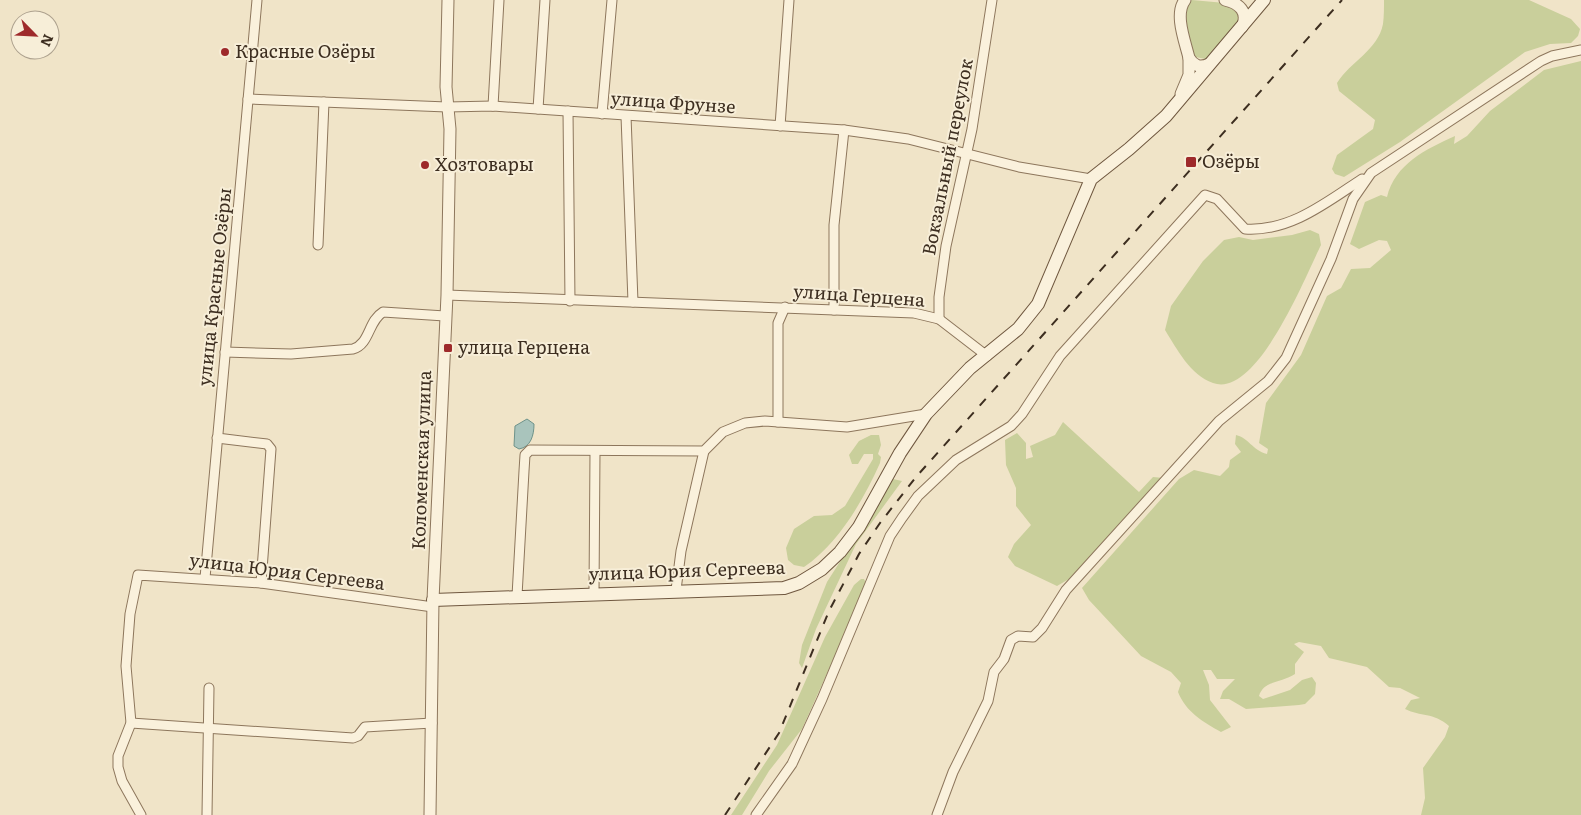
<svg xmlns="http://www.w3.org/2000/svg" width="1581" height="815" viewBox="0 0 1581 815" font-family="Literata,serif">
  <rect width="100%" height="100%" fill="#f0e4c8"/>
  <g fill="#c9cf9b">
    <polygon points="1192,0 1225,3 1239,14 1240,20 1206,59 1195,57 1192,52 1184,17 1186,4"/>
    <path d="M1384,0H1529L1571,19L1580,29L1578,36L1571,43L1550,44L1525,52L1400,142L1344,177L1335,174L1332,169L1337,155L1373,129L1375,120L1339,91L1337,83C1350,62 1378,50 1383,24C1384,16 1384,8 1384,0Z"/>
    <path d="M1581,61V815H1421L1425,798L1423,768L1445,737L1449,726C1433,712 1421,717 1405,709L1411,700L1420,698L1400,688L1389,687L1367,667L1329,658L1321,646L1299,642L1294,644L1304,652L1295,664V674C1282,683 1264,680 1259,696L1263,699L1290,690L1302,680L1312,677L1316,683L1315,694L1305,704L1299,705L1246,709L1229,699H1220L1223,691L1235,679H1217L1211,670H1203L1209,685L1210,700L1231,727L1221,732C1203,722 1186,712 1178,692L1181,683L1171,672L1141,656L1089,600L1082,588L1179,479L1194,470L1220,476L1229,467L1230,460L1241,452L1235,444L1236,435C1249,438 1252,450 1267,454L1268,449L1259,443L1266,403L1301,355L1327,296L1341,288L1351,269L1370,268L1391,250L1387,241L1379,240L1359,249L1350,244L1365,202L1381,195L1387,197C1395,164 1426,149 1455,136L1454,144L1467,136L1490,111L1544,70Z"/>
    <path d="M1310,230L1319,234L1321,245C1306,275 1257,399 1213,383C1190,375 1177,349 1165,330L1171,306L1203,261L1224,240L1239,237L1253,240L1292,235Z"/>
    <polygon points="1063,422 1139,492 1153,477 1164,478 1069,579 1057,586 1015,566 1008,557 1014,544 1031,525 1016,506 1016,488 1006,465 1005,440 1017,433 1026,443 1026,459 1033,457 1030,446 1055,435"/>
    <path d="M871,435H879L881,445L878,454L881,457L880,463C863,501 838,544 804,567L794,565L788,560L786,548L794,529L814,516L832,515L845,506L873,459V454H864L858,464H852L849,455L859,441Z"/>
    <polygon points="893,479 902,481 856,544 816,629 802,668 799,663 802,645 827,582"/>
    <polygon points="861,579 864,579 866,583 864,591 802,729 769,771 742,815 731,815 777,745 825,637 854,585"/>
  </g>
  <path fill="#a9c4bc" stroke="#6f938a" d="M527,419L534,424C534,435 531,447 519,449L514,446L515,426Z"/>
  <g fill="none" stroke-linecap="round" stroke-linejoin="round">
    <defs>
      <g id="minor">
        <polyline points="248,99 447,107 493,106 844,130 908,139 1019,167 1091,179"/>
        <polyline points="493,106 499,0"/>
        <polyline points="538,109 545,0"/>
        <polyline points="568,111 570,301"/>
        <polyline points="602,114 612,0"/>
        <polyline points="626,116 633,302"/>
        <polyline points="780,126 789,0"/>
        <polyline points="318,245 324,102"/>
        <polyline points="447,295 914,313 939,319 987,356"/>
        <polyline points="834,310 834,225 844,130"/>
        <polyline points="939,319 939,297 946,246 972,129 992,0"/>
        <path d="M225,352L291,354L353,349C370,344 368,321 383,312L445,316"/>
        <polyline points="778,422 778,323 785,307"/>
        <polyline points="217,438 267,444 271,449 261,583"/>
        <polyline points="205,578 257,0"/>
        <polyline points="676,590 681,551 704,451"/>
        <polyline points="594,593 595,452"/>
        <polyline points="517,596 524,471 525,455 530,450 704,451 723,432 745,423 765,421 847,427 926,414"/>
        <polyline points="131,723 353,738 358,736 365,727 432,723"/>
        <polyline points="141,815 122,781 118,767 118,756 131,723 126,666 130,614 138,575 261,583 433,607"/>
        <polyline points="207,815 209,688"/>
        <path d="M756,815L792,764L822,699L890,536L902,518L918,496L956,460L1011,426L1022,414L1060,356L1205,195L1217,199L1245,229C1290,232 1327,202 1362,179"/>
        <polyline points="937,815 953,772 988,701 994,672 1004,659 1011,640 1018,636 1033,637 1042,628 1066,590 1219,421 1268,381 1286,358 1331,259 1353,199 1371,173 1541,61 1552,56 1581,50"/>
      </g>
      <g id="tertiary">
        <path d="M1185,0C1174,14 1185,41 1189,58C1194,66 1200,68 1209,64"/>
        <path d="M1225,0C1239,3 1249,12 1242,27"/>
        <polyline points="1181,94 1189,75 1189,58"/>
        <polyline points="430,815 433,600 447,295 450,129 446,87 448,0"/>
      </g>
      <polyline id="secondary" points="433,600 784,588 799,583 822,569 840,552 859,527 900,453 926,414 970,368 1018,329 1038,304 1091,179 1129,149 1166,116 1264,0"/>
    </defs>
    <use href="#minor" stroke="#8d765c" stroke-width="11"/>
    <use href="#tertiary" stroke="#8d765c" stroke-width="13"/>
    <use href="#secondary" stroke="#6f573f" stroke-width="14"/>
    <use href="#minor" stroke="#faf1dc" stroke-width="9"/>
    <use href="#tertiary" stroke="#faf1dc" stroke-width="11"/>
    <use href="#secondary" stroke="#faf1dc" stroke-width="12"/>
    <polyline stroke="#3d2e20" stroke-width="2" stroke-dasharray="9 9" stroke-linecap="butt" points="725,815 779,733 829,611 859,554 880,523 916,477 1342,0"/>
  </g>
  <g fill="#9e2a2b" stroke="#f7eed8" stroke-width="2">
    <circle cx="225" cy="52" r="5"/>
    <rect x="1185" y="156" width="12" height="12" rx="2.5"/>
    <circle cx="425" cy="165" r="5"/>
    <rect x="443" y="343" width="10" height="10" rx="2.5"/>
  </g>
  <g text-anchor="middle" stroke-width="4" stroke-linejoin="round" paint-order="stroke">
    <g font-size="18" fill="#3d2e20" stroke="#f7eed8" text-anchor="start">
      <text x="235" y="58">Красные Озёры</text>
      <text x="1202" y="168">Озёры</text>
      <text x="435" y="171">Хозтовары</text>
      <text x="458" y="354">улица Герцена</text>
    </g>
    <g font-size="18" fill="#3d2e20" stroke="#f7eed8">
      <text transform="translate(673 103) rotate(4)" y="6">улица Фрунзе</text>
      <text transform="translate(948 157) rotate(-79)" y="6">Вокзальный переулок</text>
      <text transform="translate(215 287) rotate(-84)" y="6">улица Красные Озёры</text>
      <text transform="translate(859 296) rotate(4)" y="6">улица Герцена</text>
      <text transform="translate(422 460) rotate(-88)" y="6">Коломенская улица</text>
      <text transform="translate(687 571) rotate(-2)" y="6">улица Юрия Сергеева</text>
      <text transform="translate(287 572) rotate(7)" y="6">улица Юрия Сергеева</text>
    </g>
  </g>
  <g transform="translate(35 35) rotate(114)"><circle r="24" fill="#f7eed8" stroke="#ada18e"/>
  <path d="M0-4L9 19L0 12L-9 19Z" fill="#9e2a2b"/>
  <text y="-8" font-size="14" font-weight="bold" text-anchor="middle" fill="#3d2e20">N</text>
  </g>
</svg>
